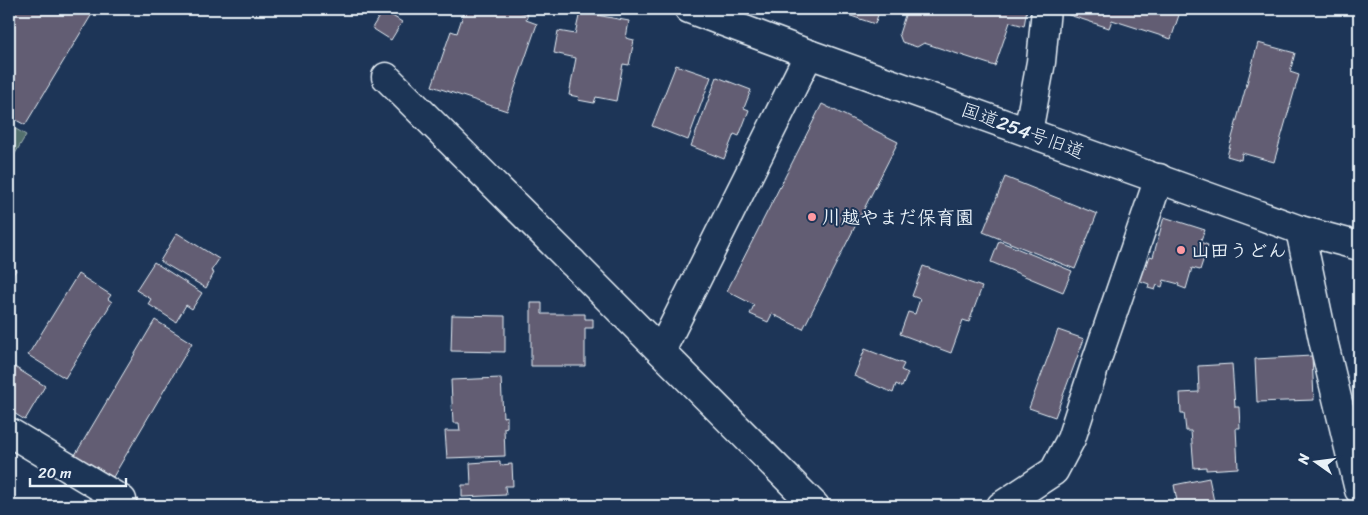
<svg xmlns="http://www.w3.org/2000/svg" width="1368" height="515" viewBox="0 0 1368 515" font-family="Sriracha,'Klee One',sans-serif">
  <rect width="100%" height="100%" fill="#1d3557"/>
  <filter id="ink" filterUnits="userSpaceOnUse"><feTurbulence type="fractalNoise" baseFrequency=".02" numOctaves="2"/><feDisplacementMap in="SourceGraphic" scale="10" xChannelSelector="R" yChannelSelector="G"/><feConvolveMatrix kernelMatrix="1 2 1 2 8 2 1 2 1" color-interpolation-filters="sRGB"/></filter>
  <g filter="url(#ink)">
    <polygon fill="#536f6d" stroke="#9eb0b2" points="9,125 26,135 9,164"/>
    <g fill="#625d73" stroke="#e8f1f8">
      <polygon points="9,9 95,9 25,125 9,116"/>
      <polygon points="360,9 376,9 372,16"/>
      <polygon points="465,9 511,9 528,14 526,20 537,24 507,111 432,86 451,31 457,33"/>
      <polygon points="830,9 880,9 875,24"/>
      <polygon points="907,9 1027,9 1024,26 1010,22 995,66 924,43 917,47 902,42 899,34"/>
      <polygon points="1064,9 1181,9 1171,39 1112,20 1109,28 1063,13"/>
      <polygon points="383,10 402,22 391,40 372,28"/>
      <polygon points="580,12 629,21 626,38 634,40 629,65 623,64 616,101 596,97 594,103 578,100 579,97 569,95 576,58 554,53 558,31 575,34"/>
      <polygon points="1258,43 1295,53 1290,72 1299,75 1274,162 1242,153 1241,160 1227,156"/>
      <polygon points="676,65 711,77 688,140 652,126"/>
      <polygon points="717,77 751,90 744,108 749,110 739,136 734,134 724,159 691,146"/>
      <polygon points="822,104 898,142 803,329 772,314 768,322 750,314 754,305 727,291"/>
      <polygon points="1005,177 1097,214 1075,269 983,232"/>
      <polygon points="1164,217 1205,230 1200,242 1208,245 1200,270 1192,268 1186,289 1178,286 1179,284 1164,280 1162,287 1157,285 1155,290 1148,288 1149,284 1138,280 1142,266 1146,268 1150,256 1153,257"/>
      <polygon points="177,233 219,259 211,271 214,273 206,288 160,261"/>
      <polygon points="999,241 1072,271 1063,292 991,262"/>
      <polygon points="9,248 15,252 9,260"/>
      <polygon points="154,262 202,293 192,309 186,305 176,322 148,304 151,299 136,290"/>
      <polygon points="9,265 16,270 9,281"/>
      <polygon points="923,266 982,287 969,322 963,320 951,353 900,334 908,312 915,314 920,299 912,296"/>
      <polygon points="78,274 111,295 108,299 112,302 65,378 28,355"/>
      <polygon points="531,303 542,303 542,314 585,314 585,319 593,319 593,328 585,328 585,366 531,366"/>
      <polygon points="1358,314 1359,314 1359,343 1356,342"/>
      <polygon points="452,315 505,316 505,352 451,351"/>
      <polygon points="155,320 192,343 113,477 75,455"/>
      <polygon points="1058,330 1084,339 1055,417 1029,408"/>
      <polygon points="865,349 904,364 901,370 908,373 902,387 896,384 893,393 854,376"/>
      <polygon points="1312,356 1314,400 1257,402 1255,359"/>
      <polygon points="1232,364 1235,407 1239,407 1240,428 1236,428 1238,468 1206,470 1206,467 1194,468 1191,431 1186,431 1184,413 1181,413 1180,393 1199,392 1198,366"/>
      <polygon points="13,366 45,386 25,420 9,410 9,374"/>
      <polygon points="501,378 503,417 507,416 507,427 504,428 505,456 447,458 445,431 460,431 459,423 453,423 451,380"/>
      <polygon points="500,461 500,465 512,464 513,486 505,486 506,495 462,497 462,485 471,485 470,463"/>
      <polygon points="1209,478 1215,506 1178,506 1174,485"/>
    </g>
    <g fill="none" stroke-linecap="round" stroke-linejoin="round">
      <defs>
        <g id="street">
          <polyline points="386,77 572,262"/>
          <polyline points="1028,132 1041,62 1046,9"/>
          <polyline points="1300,230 1324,344 1359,490"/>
          <polyline points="661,351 809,54"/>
          <polyline points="9,432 122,500"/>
          <polyline points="1001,506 1054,471 1071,439 1096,362 1159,178"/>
        </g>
        <g id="secondary">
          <polyline points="689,9 809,54 1248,211 1300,230 1359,246"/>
          <polyline points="572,262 815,506"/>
        </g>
      </defs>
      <use href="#street" stroke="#e8f1f8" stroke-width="31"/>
      <use href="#secondary" stroke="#e8f1f8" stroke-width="31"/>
      <use href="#street" stroke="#1d3557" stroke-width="28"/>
      <use href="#secondary" stroke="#1d3557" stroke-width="28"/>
    </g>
  </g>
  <g fill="#ff9aa2" stroke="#1d3557" stroke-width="2">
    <circle cx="812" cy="217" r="5"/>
    <circle cx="1181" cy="250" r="5"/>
  </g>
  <g text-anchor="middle" stroke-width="4" stroke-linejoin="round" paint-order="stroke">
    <g font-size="19" fill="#e8f1f8" stroke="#1d3557">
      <text transform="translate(1023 130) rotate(20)" y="7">国道254号旧道</text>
    </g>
    <g font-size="19" font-weight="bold" fill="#e8f1f8" stroke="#1d3557" text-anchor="start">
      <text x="822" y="224">川越やまだ保育園</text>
      <text x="1191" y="257">山田うどん</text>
    </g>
  </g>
  <rect width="1368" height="515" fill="none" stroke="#1d3557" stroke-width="30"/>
  <rect x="15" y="15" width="1338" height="485" fill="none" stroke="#e8f1f8" stroke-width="2" filter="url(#ink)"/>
  <g transform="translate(1316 462) rotate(284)" stroke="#1d3557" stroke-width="4" paint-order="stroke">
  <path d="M0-4L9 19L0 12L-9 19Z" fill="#e8f1f8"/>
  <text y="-8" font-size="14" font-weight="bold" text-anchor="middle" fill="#e8f1f8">N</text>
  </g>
  <path d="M30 478v8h96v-8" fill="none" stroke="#e8f1f8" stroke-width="2.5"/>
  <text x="38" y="478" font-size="15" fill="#e8f1f8" stroke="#1d3557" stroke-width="4" paint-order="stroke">20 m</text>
</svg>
